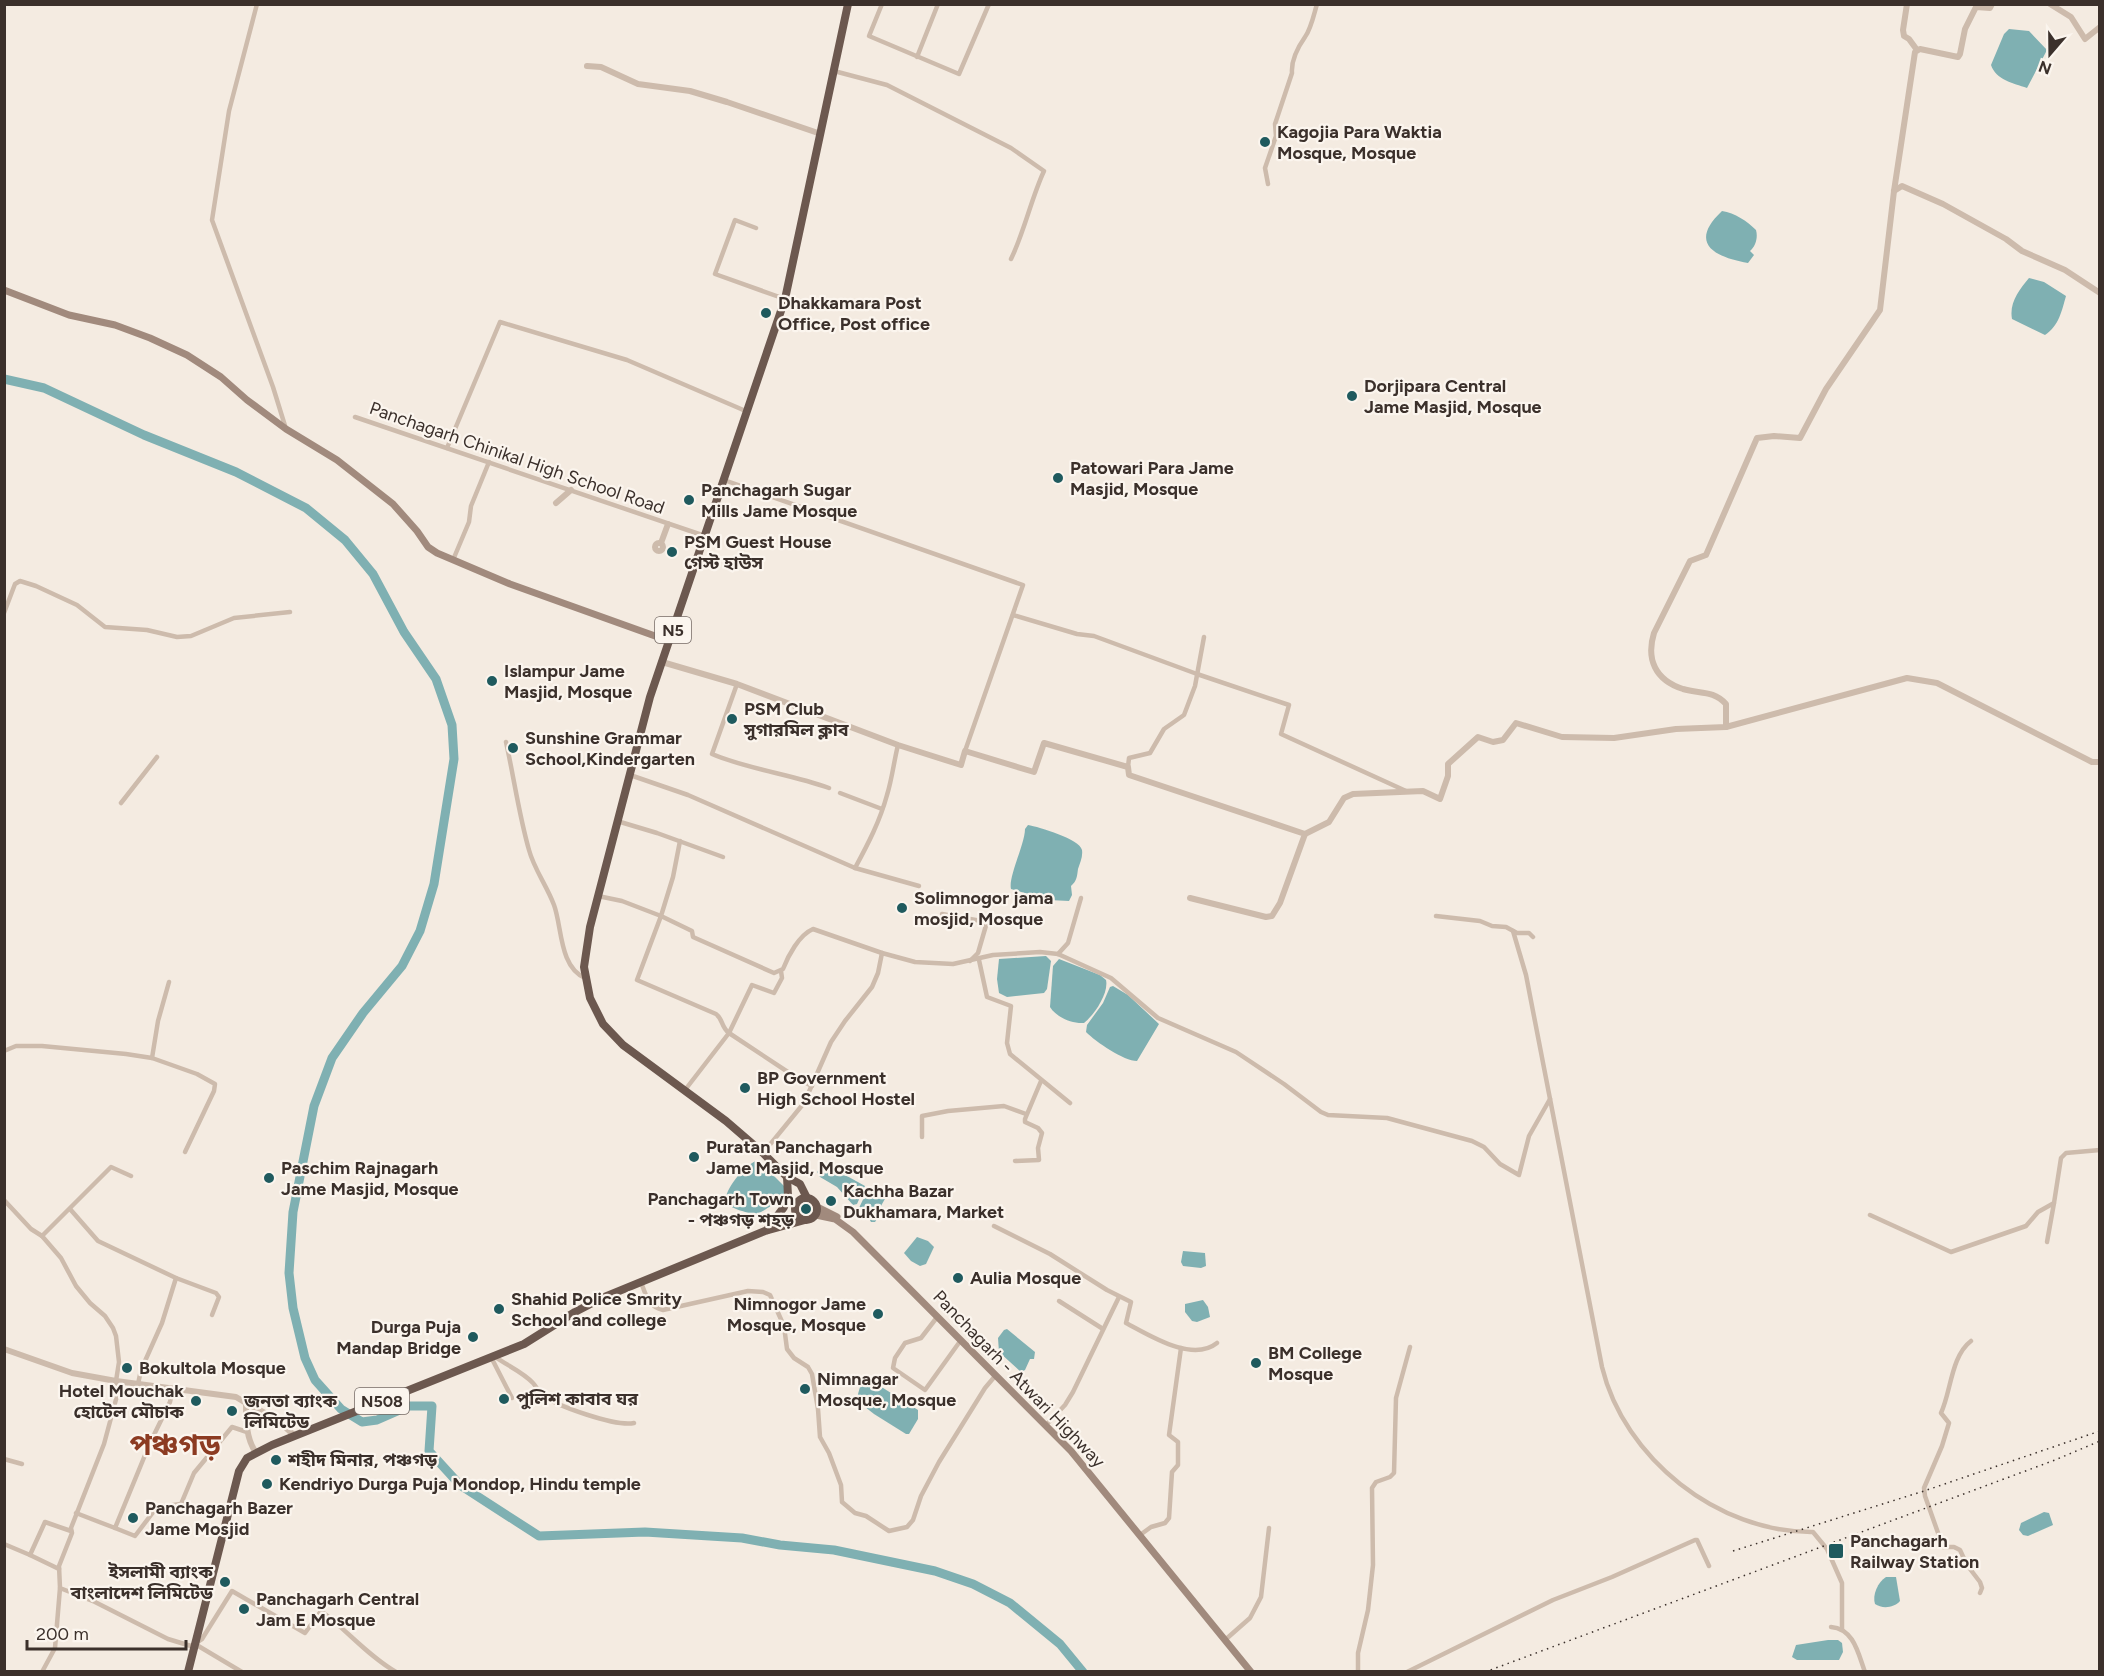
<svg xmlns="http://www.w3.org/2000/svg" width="2104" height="1676" viewBox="0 0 2104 1676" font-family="Figtree,'Noto Sans Bengali',sans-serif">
  <rect width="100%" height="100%" fill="#f4ebe1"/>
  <g fill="#7fb0b2">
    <path d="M2009,29L2029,31L2047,50L2027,88C2013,83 1996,80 1991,65L2004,34Z"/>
    <path d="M1722,211C1735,213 1747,221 1756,230C1758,237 1756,246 1750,251L1754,255L1748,263C1714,257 1688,243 1722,211Z"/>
    <path d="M2029,278L2044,282L2066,296C2062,310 2059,326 2045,335L2012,319C2009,303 2019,290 2029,278Z"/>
    <path d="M1028,825C1039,827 1080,839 1082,850C1083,857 1080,863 1078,869C1077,876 1077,881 1071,886L1072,895L1069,901L1049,900L1011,889C1008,877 1025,844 1025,829Z"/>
    <polygon points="1046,956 1051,961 1047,989 1044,993 1007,997 999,993 997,979 999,959"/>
    <path d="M1059,959L1100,975L1106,980C1109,993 1094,1015 1084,1023C1072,1024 1056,1017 1050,1007L1053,966Z"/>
    <path d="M1113,986L1128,995L1159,1024L1137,1061C1124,1061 1096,1042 1086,1032L1087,1025L1103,1003L1110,987Z"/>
    <path d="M756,1161L768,1170L784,1186V1201C772,1203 765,1212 753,1215C746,1211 732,1210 727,1203C721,1192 746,1164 756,1161Z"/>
    <polygon points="823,1164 835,1174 847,1176 865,1186 857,1204 853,1205 837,1187 820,1177 817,1172"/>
    <polygon points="868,1189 886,1197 877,1213 877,1219 875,1222 871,1222 866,1213 859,1208"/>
    <polygon points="917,1237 928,1241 934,1247 926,1264 920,1266 911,1261 904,1253"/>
    <polygon points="1183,1251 1205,1253 1206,1266 1201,1268 1183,1266 1181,1262"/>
    <polygon points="1203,1300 1208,1307 1210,1317 1197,1322 1192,1321 1185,1312 1185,1304"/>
    <polygon points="1007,1329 1035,1352 1034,1359 1030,1359 1025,1370 1021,1372 999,1352 998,1338 1004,1330"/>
    <polygon points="872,1381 918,1410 918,1419 909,1434 906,1434 874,1414 860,1403 858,1394 860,1387"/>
    <polygon points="2044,1512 2049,1513 2053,1525 2028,1536 2023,1535 2019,1530 2021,1523"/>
    <path d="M1886,1577H1896L1900,1601C1894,1608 1882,1609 1875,1604C1872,1595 1878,1582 1886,1577Z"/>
    <polygon points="1828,1640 1838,1640 1842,1643 1843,1652 1839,1660 1797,1660 1792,1657 1796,1645"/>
  </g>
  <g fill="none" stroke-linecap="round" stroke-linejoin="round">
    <polyline stroke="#7fb0b2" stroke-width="9" points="4,379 44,388 144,435 236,472 306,508 345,540 373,574 404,632 436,679 452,725 454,759 434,884 420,931 402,966 363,1013 332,1058 314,1106 293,1212 289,1273 293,1308 305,1358 315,1380 341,1409 362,1422 377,1420 409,1406 432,1406 429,1451 460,1485 539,1536 645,1532 742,1538 780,1545 834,1550 935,1571 973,1584 1010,1603 1060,1644 1083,1672"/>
    <g stroke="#cdbbac" stroke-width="4.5">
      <polyline points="257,4 229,111 212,220 273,387 286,429"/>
      <polyline points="882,4 869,36 959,74 989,4"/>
      <polyline points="917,57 938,4"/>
      <path d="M834,71L887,85L1011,148L1044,171C1031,199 1025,230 1011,259"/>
      <path d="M1268,184L1265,168L1276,136L1275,124L1292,73C1291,60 1298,47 1305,37C1311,29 1314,14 1317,4"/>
      <polyline points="756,228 735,220 715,274 785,299"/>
      <polyline points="355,417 705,536"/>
      <polyline points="447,448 500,322 627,360 748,412"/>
      <polyline points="724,480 1023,585 965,751"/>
      <polyline points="453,560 469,522 471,506 489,462"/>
      <polyline points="4,613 15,584 20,581 36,586 77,605 105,627 147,630 177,637 191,636 234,618 290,612"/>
      <polyline points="1013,615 1077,634 1094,636 1197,674 1289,705 1281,734 1406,791"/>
      <path d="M737,684L712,754C750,770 791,774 829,788"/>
      <path d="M506,742C514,778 519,815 529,850C534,869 547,886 554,905C562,926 559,967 585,978"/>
      <polyline points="1128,767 1129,758 1150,753 1164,729 1184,715 1195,686 1204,637"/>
      <path d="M630,775L688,795L855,868C868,844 880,821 887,795C892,779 894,761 898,745"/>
      <polyline points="840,793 882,809"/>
      <polyline points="121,803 157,757"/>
      <polyline points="617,821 657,833 723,857"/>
      <path d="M680,841L673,877L661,916L692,931L693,937L774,973L783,969C788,956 799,935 813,929L882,953"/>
      <polyline points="855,868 919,886"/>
      <path d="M598,896L622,901L661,916L637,980L716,1014C723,1019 721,1027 729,1033L685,1090"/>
      <polyline points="942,914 987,922 978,953 970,961"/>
      <polyline points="1436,916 1480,921 1492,926 1506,927 1517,933 1529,933 1533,937"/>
      <path d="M1513,931L1526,975L1602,1367C1624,1458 1718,1533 1813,1532L1827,1549L1842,1583V1629"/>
      <polyline points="1058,954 1068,943 1081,898"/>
      <polyline points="979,960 987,997 1011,1006 1007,1043 1010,1054 1070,1103"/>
      <polyline points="781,971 782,978 774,993 752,985 729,1033 800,1080 812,1086"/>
      <polyline points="4,1051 16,1046 42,1046 126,1054 152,1058 197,1074 215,1084 214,1091 185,1152"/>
      <polyline points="152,1058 158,1021 169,982"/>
      <polyline points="922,1137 922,1116 948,1111 1004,1106 1026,1114"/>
      <polyline points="763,1153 804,1103 831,1042 845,1021 872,987 878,973 882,953 915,962 953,964 993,955 1040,952 1058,954 1111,978 1158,1018 1236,1052 1284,1084 1321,1112 1328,1115 1387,1118 1472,1141 1484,1147 1500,1164 1519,1175 1529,1136 1550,1099"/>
      <polyline points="1015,1161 1039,1160 1038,1148 1042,1133 1038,1128 1025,1122 1025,1119 1041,1081"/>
      <path d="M131,1176L111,1167L42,1236L61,1258L76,1286L90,1303L105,1316L113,1328L116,1336L119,1362L116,1381L118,1392L104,1444L71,1528L72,1533L59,1566L60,1588L95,1602L168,1639L191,1646L202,1639L232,1591L305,1633L321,1611C347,1630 368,1656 396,1672"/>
      <polyline points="4,1200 31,1229 42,1236"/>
      <polyline points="70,1209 98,1241 176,1278 162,1323 141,1370 138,1384"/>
      <polyline points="1870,1215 1951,1252 2026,1226 2038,1212 2054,1203 2061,1158 2066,1153 2100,1150"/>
      <path d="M994,1226L1050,1254L1107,1290L1131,1302L1126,1323C1149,1335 1192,1363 1217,1343"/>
      <polyline points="2047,1242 2054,1203"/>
      <polyline points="176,1278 216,1293 219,1297 212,1315"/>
      <path d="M641,1282C646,1295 648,1307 663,1310L748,1291L763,1292L770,1295L784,1326L787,1349L794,1358L808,1367L812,1374L818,1409L820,1437L829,1453L841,1485L842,1502L855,1513L866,1516L889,1531L907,1527L913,1520L921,1496L939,1462L985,1388L996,1375"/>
      <polyline points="1059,1301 1103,1329"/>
      <polyline points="938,1316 921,1338 905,1343 895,1358 893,1368 925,1390 961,1340"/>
      <path d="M1971,1341C1951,1356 1951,1392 1941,1413L1949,1423L1942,1446L1924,1488L1925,1496L1943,1547H1954L1960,1550L1967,1565L1980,1582L1982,1588L1980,1593"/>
      <path d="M494,1356C506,1365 523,1372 533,1383C536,1386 538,1391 541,1394C555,1406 617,1427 634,1423"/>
      <polyline points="491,1357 512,1398"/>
      <polyline points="1046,1425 1065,1405 1073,1392 1119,1297"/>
      <polyline points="4,1459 22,1464"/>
      <polyline points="76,1513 115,1528 150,1443 170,1402 173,1388"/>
      <polyline points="115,1528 135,1536 157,1507 181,1504 194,1473 232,1427 247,1432"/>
      <polyline points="1140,1535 1151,1527 1165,1523 1169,1518 1172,1472 1178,1465 1178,1442 1169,1435 1181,1348"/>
      <polyline points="4,1544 30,1555"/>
      <polyline points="59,1569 30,1555 45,1522 71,1531"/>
      <path d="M1831,1627C1854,1629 1858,1653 1865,1672"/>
      <polyline points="1225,1640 1250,1618 1261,1597 1269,1528"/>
      <polyline points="195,1644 242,1672"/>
      <polyline points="42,1672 55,1648 60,1588"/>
      <polyline points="1358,1672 1358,1653 1368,1610 1373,1565 1372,1488 1376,1482 1390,1477 1394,1473 1396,1398 1410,1347"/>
      <polyline points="1407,1672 1553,1600 1612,1577 1695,1540 1697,1540 1709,1566"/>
    </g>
    <g stroke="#cdbbac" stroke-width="6">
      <polyline points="1907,4 1903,30 1904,36 1909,39 1917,50"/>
      <polyline points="2050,4 2071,17 2085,39 2100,27"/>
      <polyline points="587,66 601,67 638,84 690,91 727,102 821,134"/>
      <polyline points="1894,191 1902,186 1943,204 2006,239 2022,251 2065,270 2100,293"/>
      <polyline points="556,503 571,490"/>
      <circle cx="659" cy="547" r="4"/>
      <polyline points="661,543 668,524"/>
      <polyline points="662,662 737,684 898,745 961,765 965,751 1034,772 1044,743 1128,767 1129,775 1305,834 1280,903 1272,916 1266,917 1190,898"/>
      <path d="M1726,727V704C1713,690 1700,694 1683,689C1655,680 1646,659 1654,633L1690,561L1706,555L1757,438L1774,436L1800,438L1826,389L1880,310L1894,191L1915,52L1920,49L1958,57L1960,54L1965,29L1976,7L1990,8L1992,4"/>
      <polyline points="1305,834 1329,822 1344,798 1353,794 1423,791 1440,799 1448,776 1448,764 1478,737 1493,742 1503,740 1516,723 1562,737 1614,738 1676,729 1726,727 1907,678 1937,683 2092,762 2100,762"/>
      <path d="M4,1349L72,1373L116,1381L236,1397L246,1403C246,1421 246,1438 256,1453"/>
      <polyline points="246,1403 276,1419 295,1436"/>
    </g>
    <g stroke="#a18a7d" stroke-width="7">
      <polyline points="4,290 69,315 115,325 150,338 187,355 221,377 247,400 286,429 337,460 393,504 417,531 428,547 437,553 510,584 669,641"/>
      <polyline points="817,1207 837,1217"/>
      <polyline points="816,1215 835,1219 853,1232 1071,1451 1251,1672"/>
    </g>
    <g stroke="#6c584f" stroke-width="8">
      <circle cx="806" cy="1209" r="11"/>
      <polyline points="807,1198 800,1184 787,1177 763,1153 726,1121 623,1045 603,1024 590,998 584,967 590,927 650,697 785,299 848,4"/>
      <polyline points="767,1230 784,1207 788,1196 787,1177"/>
      <polyline points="188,1672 239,1471 247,1458 272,1445 524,1344 575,1312 602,1298 765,1231 805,1220"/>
    </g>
    <g stroke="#3b302b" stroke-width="1.5" stroke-dasharray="1.5 4.5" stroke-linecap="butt">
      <polyline points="1733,1551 1924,1491 2100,1431"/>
      <polyline points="1485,1672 2055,1460 2100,1441"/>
    </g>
  </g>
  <g fill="#1f5a5e" stroke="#fbf5ee" stroke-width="2">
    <circle cx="1265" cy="142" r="6"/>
    <circle cx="766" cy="313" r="6"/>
    <circle cx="1352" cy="396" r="6"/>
    <circle cx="1058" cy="478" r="6"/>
    <circle cx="689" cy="500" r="6"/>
    <circle cx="672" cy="552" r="6"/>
    <circle cx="492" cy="681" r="6"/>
    <circle cx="732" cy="719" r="6"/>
    <circle cx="513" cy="748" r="6"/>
    <circle cx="902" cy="908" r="6"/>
    <circle cx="745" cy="1088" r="6"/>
    <circle cx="694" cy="1157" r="6"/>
    <circle cx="269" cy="1178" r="6"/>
    <circle cx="831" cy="1201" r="6"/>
    <circle cx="806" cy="1209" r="6"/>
    <circle cx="958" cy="1278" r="6"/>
    <circle cx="499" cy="1309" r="6"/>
    <circle cx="878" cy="1314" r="6"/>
    <circle cx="473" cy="1337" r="6"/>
    <circle cx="1256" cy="1363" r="6"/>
    <circle cx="127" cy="1368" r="6"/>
    <circle cx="805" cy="1389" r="6"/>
    <circle cx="504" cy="1399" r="6"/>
    <circle cx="196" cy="1401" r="6"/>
    <circle cx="232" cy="1411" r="6"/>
    <circle cx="276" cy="1460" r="6"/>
    <circle cx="267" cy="1484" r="6"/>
    <circle cx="133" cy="1518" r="6"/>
    <rect x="1828" y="1543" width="16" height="16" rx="3"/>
    <circle cx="225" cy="1582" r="6"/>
    <circle cx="244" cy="1609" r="6"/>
  </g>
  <g text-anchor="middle" stroke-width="4.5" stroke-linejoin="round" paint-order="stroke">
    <g fill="#fbf5ee" stroke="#756b66" stroke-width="1.5">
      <rect x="655" y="617" width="36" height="26" rx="4.5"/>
      <rect x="355" y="1388" width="54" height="26" rx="4.5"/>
    </g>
    <g font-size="16" font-weight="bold" fill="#3b302b">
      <text x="673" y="636">N5</text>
      <text x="382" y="1407">N508</text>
    </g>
    <g font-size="18" font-weight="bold" fill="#3b302b" stroke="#fbf5ee" text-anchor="start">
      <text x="1277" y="138">Kagojia Para Waktia<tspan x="1277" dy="21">Mosque, Mosque</tspan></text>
      <text x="778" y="309">Dhakkamara Post<tspan x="778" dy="21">Office, Post office</tspan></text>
      <text x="1364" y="392">Dorjipara Central<tspan x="1364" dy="21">Jame Masjid, Mosque</tspan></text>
      <text x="1070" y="474">Patowari Para Jame<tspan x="1070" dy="21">Masjid, Mosque</tspan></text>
      <text x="701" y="496">Panchagarh Sugar<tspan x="701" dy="21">Mills Jame Mosque</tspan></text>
      <text x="684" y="548">PSM Guest House<tspan x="684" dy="21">গেস্ট হাউস</tspan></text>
      <text x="504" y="677">Islampur Jame<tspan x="504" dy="21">Masjid, Mosque</tspan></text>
      <text x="744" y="715">PSM Club<tspan x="744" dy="21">সুগারমিল ক্লাব</tspan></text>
      <text x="525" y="744">Sunshine Grammar<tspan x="525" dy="21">School,Kindergarten</tspan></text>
      <text x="914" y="904">Solimnogor jama<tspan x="914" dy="21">mosjid, Mosque</tspan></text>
      <text x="757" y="1084">BP Government<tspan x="757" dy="21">High School Hostel</tspan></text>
      <text x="706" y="1153">Puratan Panchagarh<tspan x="706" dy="21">Jame Masjid, Mosque</tspan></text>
      <text x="281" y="1174">Paschim Rajnagarh<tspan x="281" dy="21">Jame Masjid, Mosque</tspan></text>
      <text x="843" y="1197">Kachha Bazar<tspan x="843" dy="21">Dukhamara, Market</tspan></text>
      <text x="794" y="1205" text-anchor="end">Panchagarh Town<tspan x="794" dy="21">- পঞ্চগড় শহড়</tspan></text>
      <text x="970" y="1284">Aulia Mosque</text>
      <text x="511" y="1305">Shahid Police Smrity<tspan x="511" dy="21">School and college</tspan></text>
      <text x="866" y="1310" text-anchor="end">Nimnogor Jame<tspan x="866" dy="21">Mosque, Mosque</tspan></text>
      <text x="461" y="1333" text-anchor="end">Durga Puja<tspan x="461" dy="21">Mandap Bridge</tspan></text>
      <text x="1268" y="1359">BM College<tspan x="1268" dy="21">Mosque</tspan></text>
      <text x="139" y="1374">Bokultola Mosque</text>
      <text x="817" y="1385">Nimnagar<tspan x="817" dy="21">Mosque, Mosque</tspan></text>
      <text x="184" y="1397" text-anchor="end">Hotel Mouchak<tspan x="184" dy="21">হোটেল মৌচাক</tspan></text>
      <text x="516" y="1405">পুলিশ কাবাব ঘর</text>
      <text x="244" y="1407">জনতা ব্যাংক<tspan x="244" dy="21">লিমিটেড</tspan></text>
      <text x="288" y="1466">শহীদ মিনার, পঞ্চগড়</text>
      <text x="279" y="1490">Kendriyo Durga Puja Mondop, Hindu temple</text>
      <text x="145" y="1514">Panchagarh Bazer<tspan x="145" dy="21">Jame Mosjid</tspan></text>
      <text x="1850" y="1547">Panchagarh<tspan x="1850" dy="21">Railway Station</tspan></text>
      <text x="213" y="1578" text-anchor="end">ইসলামী ব্যাংক<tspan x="213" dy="21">বাংলাদেশ লিমিটেড</tspan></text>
      <text x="256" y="1605">Panchagarh Central<tspan x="256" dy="21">Jam E Mosque</tspan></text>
    </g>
    <g font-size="18" fill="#3b302b" stroke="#fbf5ee">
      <text transform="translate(517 458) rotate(19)" y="6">Panchagarh Chinikal High School Road</text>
      <text transform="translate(1019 1379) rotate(46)" y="6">Panchagarh - Atwari Highway</text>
    </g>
    <g font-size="30" font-weight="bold" fill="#8c3b22" stroke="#fbf5ee">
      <text x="175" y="1455">পঞ্চগড়</text>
    </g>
  </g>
  <rect width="2104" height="1676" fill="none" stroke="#3b302b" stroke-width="12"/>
  <g transform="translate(2050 54) rotate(200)" stroke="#fbf5ee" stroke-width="4.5" paint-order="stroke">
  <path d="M0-4.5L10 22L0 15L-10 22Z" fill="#3b302b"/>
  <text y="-9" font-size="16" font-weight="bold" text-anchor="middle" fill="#3b302b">N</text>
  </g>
  <path d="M27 1640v9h159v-9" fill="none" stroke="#3b302b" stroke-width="3"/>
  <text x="36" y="1640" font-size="18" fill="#3b302b" stroke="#fbf5ee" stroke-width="4.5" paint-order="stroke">200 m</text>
</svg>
